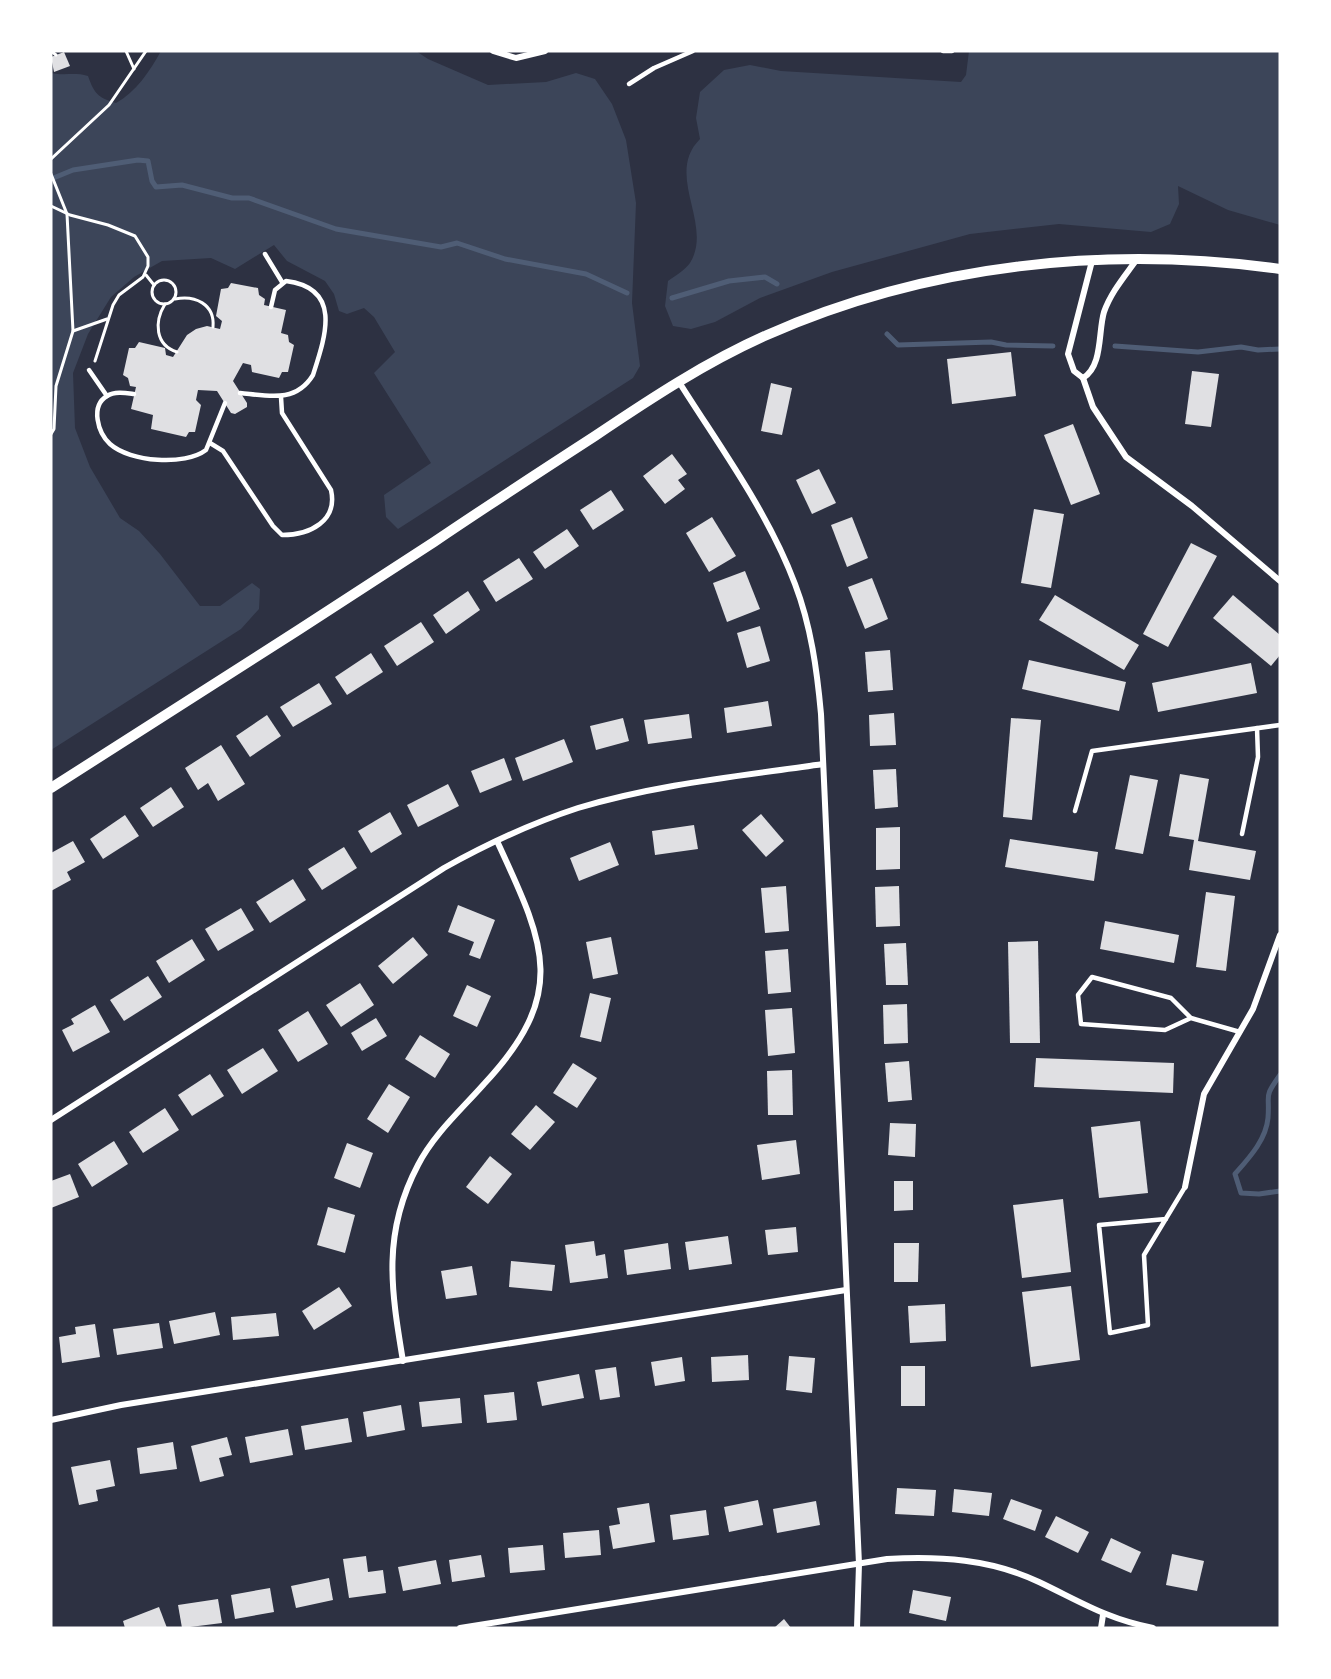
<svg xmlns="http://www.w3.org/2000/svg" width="1331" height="1679" viewBox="0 0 1331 1679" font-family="'Source Sans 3',sans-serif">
  <rect width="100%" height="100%" fill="#2d3142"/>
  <g fill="#3c4559">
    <path d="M161,51H416L428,59L488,85L546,82L576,73L595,79L612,104L626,140L636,203L632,303L640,366L633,378L398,529L386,517L384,495L431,463L374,373L395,352L374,317L364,308L347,314L339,311L334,294L325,281L287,261L274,245L235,269L211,258L162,261L134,277L111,297L88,334L73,373L75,428L90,467L120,518L139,531L160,554L200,606H220L252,583L260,589L259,609L241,629L51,750V73C64,76 75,72 88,76C94,93 98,98 116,103C136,92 150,71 161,51Z"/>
    <path d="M969,51H1280V225L1228,210L1178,186L1179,204L1170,224L1151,232L1059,224L970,234L832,272L760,298L715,322L691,329L673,326L665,306L668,281C675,276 685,270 690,263C714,224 664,175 700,139L696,118L700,92L724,70L750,65L781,71L961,82L966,75Z"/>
  </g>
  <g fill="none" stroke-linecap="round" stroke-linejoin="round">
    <g stroke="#4f5d75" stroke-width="5">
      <polyline points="51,179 73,170 138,160 148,161 152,181 156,187 182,185 232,198 249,198 336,229 441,247 457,243 505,259 586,274 627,293"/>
      <polyline points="672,298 729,281 765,277 777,284"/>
      <polyline points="887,334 898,345 991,342 1006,345 1053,346"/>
      <polyline points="1115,346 1198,352 1241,347 1258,350 1280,349"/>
      <path d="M1280,1075C1263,1099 1270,1092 1268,1118C1266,1140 1249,1158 1235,1174L1241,1193L1259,1194L1280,1191"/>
    </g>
  </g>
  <g fill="#e0e0e3">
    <polygon points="64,52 70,66 54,72 51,57"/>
    <polygon points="231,283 258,288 259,295 265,299 264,305 286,310 281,333 288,335 289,342 294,345 288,372 282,372 279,378 252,372 251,365 243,363 233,381 247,403 247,407 235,414 231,413 217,391 198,390 196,400 201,405 195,432 189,432 186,437 151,429 153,415 131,409 136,387 130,386 128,378 123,375 129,348 135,348 139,342 165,348 166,355 173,357 187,335 196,329 207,326 220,329 222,321 216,316 221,289 228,288"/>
    <polygon points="1011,352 1016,396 952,404 947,359"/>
    <polygon points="1192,371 1219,374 1211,427 1185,424"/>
    <polygon points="771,383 792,388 782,435 761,431"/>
    <polygon points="1073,424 1100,494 1071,505 1044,435"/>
    <polygon points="672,454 687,474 678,480 685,489 665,504 643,476"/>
    <polygon points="819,469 836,503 812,514 796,480"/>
    <polygon points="611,490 624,510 593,530 580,510"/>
    <polygon points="1034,509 1064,514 1051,588 1021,583"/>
    <polygon points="712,517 736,556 709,572 686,533"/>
    <polygon points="852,517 868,558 847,567 831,525"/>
    <polygon points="567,529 579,546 545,569 533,552"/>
    <polygon points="1191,543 1217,556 1168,647 1143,634"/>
    <polygon points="519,558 533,579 496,602 483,581"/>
    <polygon points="745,571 760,609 727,622 713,583"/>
    <polygon points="872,578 888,619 865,629 848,587"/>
    <polygon points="468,591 480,610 446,634 433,615"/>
    <polygon points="1055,595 1139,645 1124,670 1039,620"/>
    <polygon points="1233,595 1280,635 1280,655 1271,666 1213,618"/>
    <polygon points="421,622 434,642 397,666 384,646"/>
    <polygon points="760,626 770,661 747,668 737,633"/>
    <polygon points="890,650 893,690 868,692 865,652"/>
    <polygon points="371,653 383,672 347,695 335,677"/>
    <polygon points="1029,660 1126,682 1119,711 1022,689"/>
    <polygon points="1251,663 1257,693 1158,712 1152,683"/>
    <polygon points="319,683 332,704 293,727 280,707"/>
    <polygon points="768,701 772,726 727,733 724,708"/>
    <polygon points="894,713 896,745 870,746 869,715"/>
    <polygon points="689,714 692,738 648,744 644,720"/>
    <polygon points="267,715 281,736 250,757 236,736"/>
    <polygon points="623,718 629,741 596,750 590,726"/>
    <polygon points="1011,718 1041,720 1032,820 1003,817"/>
    <polygon points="564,739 573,762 523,781 515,758"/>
    <polygon points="221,745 245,784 218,801 208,783 198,790 185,768"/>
    <polygon points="504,758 512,780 480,793 471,771"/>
    <polygon points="896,769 898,807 875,809 873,770"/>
    <polygon points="1180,774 1209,779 1198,841 1256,851 1250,880 1189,870 1194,840 1169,836"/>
    <polygon points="1130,775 1158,780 1143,854 1115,849"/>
    <polygon points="448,784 459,806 418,827 407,805"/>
    <polygon points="171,787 184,807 153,827 140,808"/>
    <polygon points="390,812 402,834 371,853 358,831"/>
    <polygon points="761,814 784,841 766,857 742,830"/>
    <polygon points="125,815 139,836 103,859 90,839"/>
    <polygon points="694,825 698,849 655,855 652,831"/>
    <polygon points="900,827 900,869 876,870 876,828"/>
    <polygon points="1010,839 1098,852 1094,881 1005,867"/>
    <polygon points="73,841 85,862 67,872 71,880 51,891 51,853"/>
    <polygon points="610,842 619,865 579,881 570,858"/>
    <polygon points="344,847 357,868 322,890 308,869"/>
    <polygon points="293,879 306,900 270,923 256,902"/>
    <polygon points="786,886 789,931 765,933 761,888"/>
    <polygon points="899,886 900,926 876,927 875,887"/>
    <polygon points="1206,892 1235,896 1226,971 1196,967"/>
    <polygon points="458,905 495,920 480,959 469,955 474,942 448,932"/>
    <polygon points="241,908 254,930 218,951 205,929"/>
    <polygon points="1105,921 1179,935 1174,963 1100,949"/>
    <polygon points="413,937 428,955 393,984 378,966"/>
    <polygon points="611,937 618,974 593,979 586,942"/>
    <polygon points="192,939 205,960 169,983 156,961"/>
    <polygon points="1038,941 1040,1043 1010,1043 1008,942"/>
    <polygon points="906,943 908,985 886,985 884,944"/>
    <polygon points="788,949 791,992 768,994 765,951"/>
    <polygon points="148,976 162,997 124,1021 110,1000"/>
    <polygon points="360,983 374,1005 341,1027 326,1005"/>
    <polygon points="467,985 491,996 477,1027 453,1016"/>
    <polygon points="590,993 611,998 601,1042 580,1037"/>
    <polygon points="907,1004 908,1043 884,1044 883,1005"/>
    <polygon points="95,1005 110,1032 73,1052 62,1030 74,1024 71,1019"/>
    <polygon points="792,1008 795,1053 768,1056 765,1010"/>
    <polygon points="308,1011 328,1044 298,1062 278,1030"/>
    <polygon points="376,1018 387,1036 362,1051 351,1033"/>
    <polygon points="420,1035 450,1054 435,1078 405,1059"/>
    <polygon points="263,1048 278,1071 242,1094 227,1070"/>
    <polygon points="1036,1058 1174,1063 1173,1093 1034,1087"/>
    <polygon points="909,1061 912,1100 888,1102 885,1063"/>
    <polygon points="573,1063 597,1078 577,1108 553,1093"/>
    <polygon points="792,1070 793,1115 768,1115 767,1071"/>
    <polygon points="210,1074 224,1096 192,1116 178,1095"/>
    <polygon points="389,1084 410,1097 388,1133 367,1119"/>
    <polygon points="536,1105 555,1122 530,1150 511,1134"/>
    <polygon points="165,1108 179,1130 143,1153 129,1132"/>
    <polygon points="1140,1121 1148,1193 1099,1198 1091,1127"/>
    <polygon points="890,1123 916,1124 915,1157 888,1155"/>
    <polygon points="796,1140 800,1174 762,1180 757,1145"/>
    <polygon points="114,1141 128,1164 92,1187 78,1164"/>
    <polygon points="347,1143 373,1153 360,1188 334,1178"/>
    <polygon points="490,1156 512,1174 488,1204 466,1187"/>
    <polygon points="70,1174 79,1197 51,1208 51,1181"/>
    <polygon points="894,1181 913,1181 913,1210 894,1211"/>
    <polygon points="1063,1199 1071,1272 1022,1278 1013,1205"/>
    <polygon points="328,1207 355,1215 345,1253 317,1245"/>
    <polygon points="796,1227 798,1252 768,1255 765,1230"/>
    <polygon points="728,1236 732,1264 689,1270 685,1242"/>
    <polygon points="594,1241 596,1256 605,1254 608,1278 570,1283 565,1245"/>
    <polygon points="668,1243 671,1269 627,1275 624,1250"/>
    <polygon points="894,1243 919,1243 918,1282 894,1282"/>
    <polygon points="511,1261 555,1265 552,1291 509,1287"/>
    <polygon points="472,1266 477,1295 446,1299 441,1271"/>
    <polygon points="1071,1286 1080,1360 1031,1367 1022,1292"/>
    <polygon points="339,1287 352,1306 314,1330 302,1311"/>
    <polygon points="945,1304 946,1341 910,1343 908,1306"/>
    <polygon points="215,1312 220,1335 174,1344 169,1321"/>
    <polygon points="276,1313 279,1336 233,1340 231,1317"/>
    <polygon points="159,1323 163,1348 117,1355 113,1329"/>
    <polygon points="95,1324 100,1357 62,1363 59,1337 76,1334 75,1327"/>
    <polygon points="748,1355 749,1380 712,1382 711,1357"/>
    <polygon points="789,1356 815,1358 812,1393 786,1390"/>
    <polygon points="682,1357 685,1381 655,1386 651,1362"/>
    <rect x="901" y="1366" width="24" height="40"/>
    <polygon points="616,1367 620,1397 600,1400 595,1370"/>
    <polygon points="579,1374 584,1398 542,1406 537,1382"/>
    <polygon points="514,1392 517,1420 487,1423 484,1395"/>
    <polygon points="460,1398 462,1423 422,1427 419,1402"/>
    <polygon points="401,1405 405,1430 367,1437 363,1412"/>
    <polygon points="348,1418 352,1442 305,1450 301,1426"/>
    <polygon points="288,1429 293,1455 250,1463 245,1437"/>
    <polygon points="227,1437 232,1455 219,1458 224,1476 200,1482 191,1446"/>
    <polygon points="173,1442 177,1469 140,1474 137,1448"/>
    <polygon points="110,1460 115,1486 96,1490 98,1501 79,1505 71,1467"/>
    <polygon points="897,1488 936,1490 934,1516 895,1514"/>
    <polygon points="954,1489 992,1493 989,1516 952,1512"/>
    <polygon points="1011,1499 1042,1510 1035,1531 1003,1519"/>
    <polygon points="758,1500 763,1525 729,1532 724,1507"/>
    <polygon points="816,1501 820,1525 777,1533 773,1509"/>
    <polygon points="649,1503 655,1542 613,1549 609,1526 620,1524 617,1508"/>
    <polygon points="706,1510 709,1535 673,1540 670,1515"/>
    <polygon points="1056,1516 1089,1532 1078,1553 1045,1537"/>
    <polygon points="599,1530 601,1555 565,1558 563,1533"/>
    <polygon points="1111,1538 1141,1552 1131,1573 1101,1560"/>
    <polygon points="543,1545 545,1570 510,1573 508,1548"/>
    <polygon points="1172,1554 1204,1561 1197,1591 1166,1585"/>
    <polygon points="481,1555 485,1577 452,1582 449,1560"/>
    <polygon points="366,1556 368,1572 383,1570 386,1593 349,1598 343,1559"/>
    <polygon points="436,1560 441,1584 403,1591 398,1567"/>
    <polygon points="329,1578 333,1600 296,1608 291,1586"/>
    <polygon points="270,1588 274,1612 235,1619 231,1595"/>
    <polygon points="913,1590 951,1597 946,1621 909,1613"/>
    <polygon points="218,1599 222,1623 182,1628 178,1605"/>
    <polygon points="159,1607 167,1628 125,1628 123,1621"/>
    <polygon points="784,1619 791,1628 774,1628"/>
  </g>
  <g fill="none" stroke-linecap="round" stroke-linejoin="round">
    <g stroke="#fff" stroke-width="3">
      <polyline points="51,51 56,55"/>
      <polyline points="126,51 134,69"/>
      <polyline points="51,159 109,105 146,51"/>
      <polyline points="51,174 67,214 73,331 56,386 54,429 51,434"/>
      <polyline points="51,206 70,215 108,225 135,236 148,257 148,266 143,277 119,295 113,305 95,361"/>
      <polyline points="146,275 154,285"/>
      <circle cx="164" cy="292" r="12"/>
      <path d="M175,299C195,295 215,304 213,327"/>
      <path d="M165,304C154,322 155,345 177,352"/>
      <polyline points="73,331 107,319"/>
    </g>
    <g stroke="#fff" stroke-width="4.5">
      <polyline points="943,51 952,51"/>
      <polyline points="629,84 654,68 693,51"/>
      <polyline points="265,254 282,282"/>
      <polyline points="89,370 107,396"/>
      <path d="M240,393C269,396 296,403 313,375C326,335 342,288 286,281L275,290L271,307"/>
      <path d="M134,394C126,393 115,391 107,396C90,406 98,433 110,444C130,462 185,466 206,450L225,403"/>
      <path d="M210,443L223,451L273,526L282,535C310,535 338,521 331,490L282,413L281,397"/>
      <polyline points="1075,811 1092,751 1280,725"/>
      <polyline points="1242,834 1258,757 1257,728"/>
      <polyline points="1191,1018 1165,1030 1081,1024 1078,995 1092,977 1171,998 1191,1018 1240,1032"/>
      <polyline points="1166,1219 1099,1225 1110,1333 1148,1325 1144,1255 1185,1187"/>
    </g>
    <g stroke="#fff" stroke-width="6">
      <polyline points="493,51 516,58 545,51"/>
      <polyline points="1092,261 1068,354 1074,371 1083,378 1093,407 1126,457 1192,506 1280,581"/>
      <path d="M1083,378C1103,366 1098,332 1104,312C1111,292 1125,276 1137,259"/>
      <path d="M679,382C720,447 768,512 795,584C811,626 817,670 821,714L859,1564L857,1628"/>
      <path d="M51,1120L444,868C487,844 532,823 578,808C657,784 741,776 823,764"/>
      <polyline points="1185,1187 1204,1094 1253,1009 1280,935"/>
      <path d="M403,1361C391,1289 382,1233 418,1165C434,1134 461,1110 484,1084C570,992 544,943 497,841"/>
      <polyline points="51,1420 121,1405 846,1290"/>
      <path d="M460,1628L887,1559C940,1556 991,1559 1039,1582C1081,1602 1107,1619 1153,1628"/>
      <polyline points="1101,1628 1103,1615"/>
    </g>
    <path stroke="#fff" stroke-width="10" d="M51,788C179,707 307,625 434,542C487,506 541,471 595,436C650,399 706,362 767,335C927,264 1108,245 1280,269"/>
  </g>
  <rect width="1331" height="1679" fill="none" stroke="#ffffff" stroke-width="105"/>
</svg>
